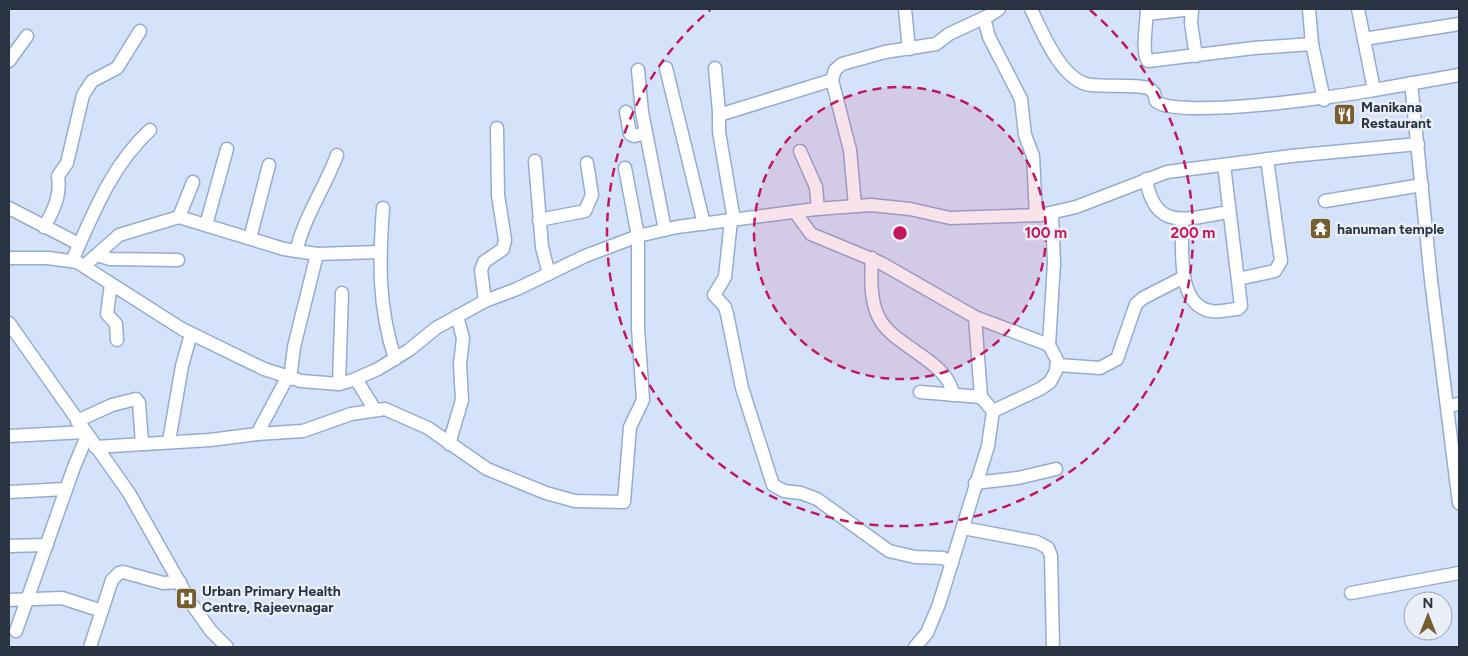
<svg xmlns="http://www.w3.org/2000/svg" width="1468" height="656" viewBox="0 0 1468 656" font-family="Figtree,sans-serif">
  <rect width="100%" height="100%" fill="#d4e3fa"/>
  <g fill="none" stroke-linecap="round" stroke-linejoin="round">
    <defs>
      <g id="minor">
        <polyline points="905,9 909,49"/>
        <path d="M1031,9C1042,32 1062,82 1091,85C1110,87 1130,84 1149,88L1154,93L1156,101C1174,120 1343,96 1374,90"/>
        <path d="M1147,9C1147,21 1141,53 1148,61L1254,48L1312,44L1324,100"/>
        <polyline points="1192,9 1191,23 1196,56"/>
        <polyline points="1309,9 1312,44"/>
        <polyline points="1358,9 1374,90 1459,75"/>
        <polyline points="1147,14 1192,9"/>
        <polyline points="984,18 989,37 1021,99 1025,135 1033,156 1036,215"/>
        <polyline points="1364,39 1459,24"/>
        <polyline points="9,61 27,36"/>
        <polyline points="666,68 704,224"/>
        <polyline points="715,68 719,112 719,132 734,220"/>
        <polyline points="638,70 642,112 665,230"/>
        <polyline points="832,80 835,70 842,64 885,52 936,44 949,34 990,15 999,9"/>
        <polyline points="1411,83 1431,280 1459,503"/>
        <polyline points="626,112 630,134 634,136 645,133"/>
        <polyline points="719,115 832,80 850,150 855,206"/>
        <polyline points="800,151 816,187 818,209"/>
        <polyline points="535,161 542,247 549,274"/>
        <path d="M1146,179C1155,233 1188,218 1229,212"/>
        <polyline points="1325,201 1422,185"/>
        <polyline points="9,208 79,244"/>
        <path d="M383,208C379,263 378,306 395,359"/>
        <polyline points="795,212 811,234 881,263 975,317 1049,345"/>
        <polyline points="179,217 193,182"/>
        <path d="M1182,219C1183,245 1175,305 1211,311C1220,313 1230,309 1238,309L1241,306L1224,165"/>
        <polyline points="539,220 585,211 592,195 587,163"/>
        <polyline points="731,220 725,277 714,295 725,307 727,314 742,388 773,485 784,491 801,493 817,499 889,551 915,557 943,558 952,563"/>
        <polyline points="206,225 227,149"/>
        <path d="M44,227C54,210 61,195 58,176L67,163L83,95L92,81L117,68L140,31"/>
        <polyline points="250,238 269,165"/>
        <path d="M296,251C305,215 324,190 337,155"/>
        <polyline points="97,255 110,259 178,260"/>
        <polyline points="9,258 48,258 77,262 182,329 264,369 301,381 339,384 353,380 378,369 409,350 436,328 485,301 517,289 585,256 638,236 677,227 816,209 871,205 910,209 950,218 1041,215 1076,207 1167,172 1291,156 1418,144"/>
        <path d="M872,258C871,277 870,299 878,316C892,347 949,360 953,395"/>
        <path d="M72,261C93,214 111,166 150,130"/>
        <polyline points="84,266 119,235 179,217 284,249 317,254"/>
        <polyline points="1238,279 1275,271 1281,261 1267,159"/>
        <polyline points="111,284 107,314 116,324 117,340"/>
        <polyline points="485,301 481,270 484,262 503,249 505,240 498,195 497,128"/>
        <polyline points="975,317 981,397"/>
        <polyline points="9,323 129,493 191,603 211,631 227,647"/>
        <polyline points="1058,365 1100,368 1117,359 1136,304 1143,298 1184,277"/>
        <polyline points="290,379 294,347 317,254 379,252"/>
        <polyline points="356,379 375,410"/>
        <polyline points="339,384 342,293"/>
        <polyline points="1447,406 1459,404"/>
        <polyline points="993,411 1040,389 1050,382 1056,371 1057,360 1049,345 1054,263 1052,214"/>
        <polyline points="77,421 112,405 136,399 139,403 142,443"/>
        <polyline points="257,434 303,431 351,414 385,409 428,428 487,469 546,493 575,501 624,502 630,427 643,400 638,328 638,236 625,168"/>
        <polyline points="9,436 85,432"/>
        <polyline points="169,441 182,366 191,334"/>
        <polyline points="449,444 462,400 460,364 463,338 457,316"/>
        <polyline points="95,447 210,440 257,434 287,378"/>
        <polyline points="975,483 1018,478 1056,469"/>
        <polyline points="9,492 66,489"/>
        <polyline points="963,528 1037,542 1048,548 1051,556 1053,647"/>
        <polyline points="9,546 47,545"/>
        <polyline points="1351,593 1459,573"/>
        <polyline points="9,600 62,598 102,611"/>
        <polyline points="16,631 74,467 87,436"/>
        <polyline points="90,647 112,580 119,573 123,572 163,583 180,582"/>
        <polyline points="915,647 927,633 939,604 988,446 993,411 981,397 920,392"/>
      </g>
    </defs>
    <use href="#minor" stroke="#95acd1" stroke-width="15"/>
    <use href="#minor" stroke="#fff" stroke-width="12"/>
  </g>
  <circle cx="900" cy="233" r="146" fill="#c2185b" fill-opacity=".12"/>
  <g fill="none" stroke="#c2185b" stroke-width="2.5" stroke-dasharray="9 6">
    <circle cx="900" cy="233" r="146"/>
    <path d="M1090 10A293 293 0 1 1 710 10"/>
  </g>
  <defs>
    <symbol id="restaurant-square" viewBox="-11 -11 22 22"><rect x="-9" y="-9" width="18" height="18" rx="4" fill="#775d2f" stroke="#eaeff7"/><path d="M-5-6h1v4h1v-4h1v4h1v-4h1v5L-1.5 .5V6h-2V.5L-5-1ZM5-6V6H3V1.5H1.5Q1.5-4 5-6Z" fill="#fff"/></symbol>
    <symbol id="temple-square" viewBox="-11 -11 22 22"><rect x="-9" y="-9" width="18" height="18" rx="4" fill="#775d2f" stroke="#eaeff7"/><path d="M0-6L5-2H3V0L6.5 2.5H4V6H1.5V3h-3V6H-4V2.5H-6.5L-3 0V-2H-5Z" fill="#fff"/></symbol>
    <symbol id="hospital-square" viewBox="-11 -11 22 22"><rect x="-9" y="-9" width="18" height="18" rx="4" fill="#775d2f" stroke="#eaeff7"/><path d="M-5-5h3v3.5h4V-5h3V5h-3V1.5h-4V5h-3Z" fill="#fff"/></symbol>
  </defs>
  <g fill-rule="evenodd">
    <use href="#restaurant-square" x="1332" y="102" width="25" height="25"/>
    <use href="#temple-square" x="1308" y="216" width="25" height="25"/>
    <use href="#hospital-square" x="174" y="586" width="25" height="25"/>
  </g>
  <g text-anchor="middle" stroke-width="5" stroke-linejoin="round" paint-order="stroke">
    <g font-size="14" font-weight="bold" fill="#293341" stroke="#eaeff7" text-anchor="start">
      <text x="1361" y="112">Manikana<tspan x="1361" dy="16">Restaurant</tspan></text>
      <text x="1337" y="234">hanuman temple</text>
      <text x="202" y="596">Urban Primary Health<tspan x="202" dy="16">Centre, Rajeevnagar</tspan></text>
    </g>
  </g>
  <circle cx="900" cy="233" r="8" fill="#c2185b" stroke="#eaeff7" stroke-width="2.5"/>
  <g font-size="15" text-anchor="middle" font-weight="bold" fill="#c2185b" stroke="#eaeff7" stroke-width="5" stroke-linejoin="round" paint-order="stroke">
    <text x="1046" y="238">100 m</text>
    <text x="1193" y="238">200 m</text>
  </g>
  <rect width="1468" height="656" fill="none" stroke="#293341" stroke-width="20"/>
  <g transform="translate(1428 616)"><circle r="24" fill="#eaeff7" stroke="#9da4ae"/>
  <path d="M0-4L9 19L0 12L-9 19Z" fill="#775d2f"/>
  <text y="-8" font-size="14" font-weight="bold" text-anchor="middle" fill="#293341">N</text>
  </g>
</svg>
